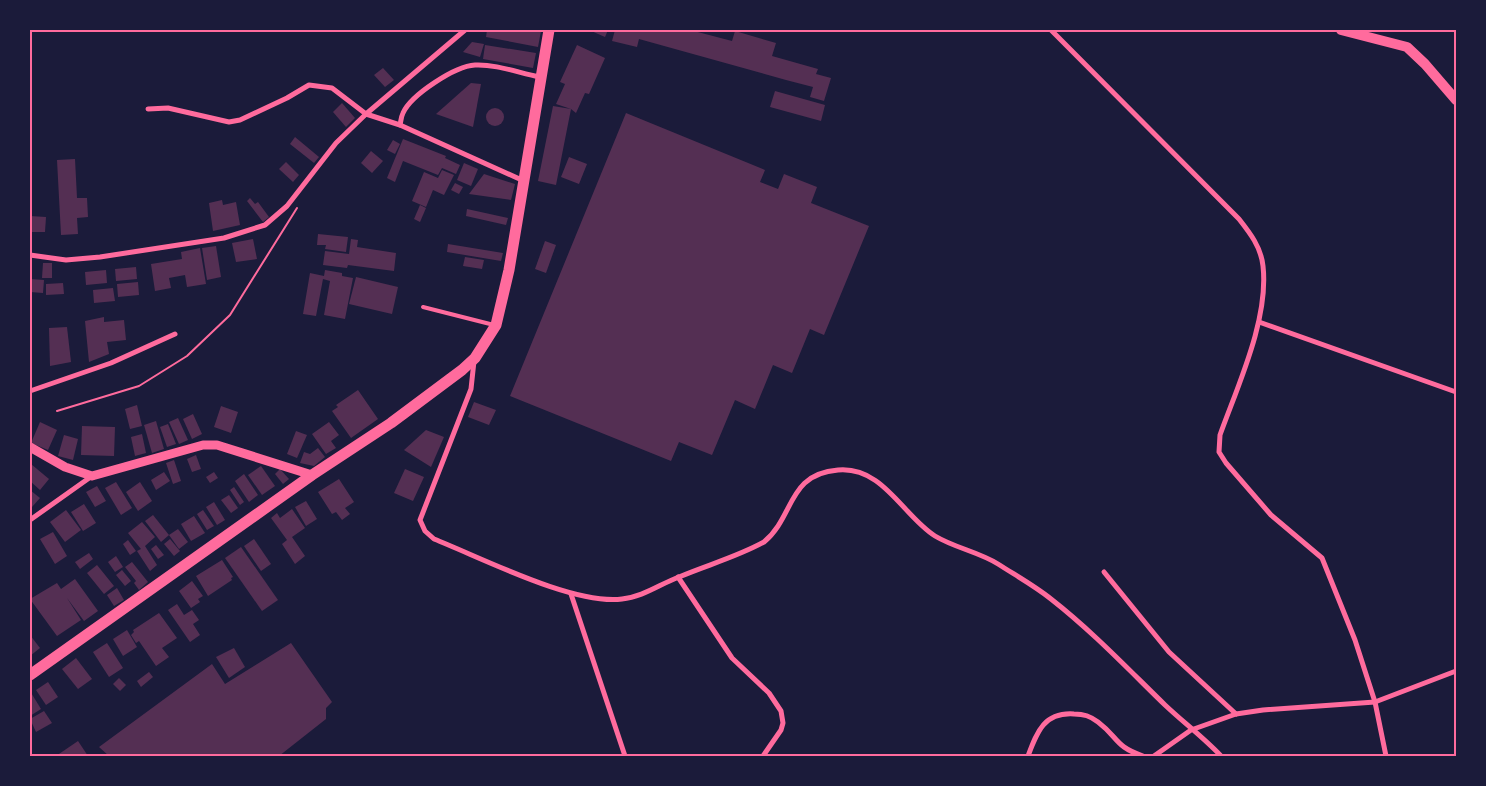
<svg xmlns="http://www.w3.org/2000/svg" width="1486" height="786" viewBox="0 0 1486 786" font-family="Helvetica,sans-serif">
  <rect width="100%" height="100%" fill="#1b1b3a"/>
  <g fill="#542f53">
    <polygon points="487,30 536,30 541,31 538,47 486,37"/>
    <polygon points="589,30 608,30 605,37"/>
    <polygon points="615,30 690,30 732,41 735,31 776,43 772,56 818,69 816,74 831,78 824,101 810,97 813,87 786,80 639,39 637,47 612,41"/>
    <polygon points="472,42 484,44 480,57 463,52"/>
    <polygon points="485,45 536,53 533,68 483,59"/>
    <polygon points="577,45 605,58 589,94 585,93 576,113 571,109 556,185 538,181 553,106 571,109 556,104 565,84 560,82"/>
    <polygon points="383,68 394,80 385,87 374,75"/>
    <polygon points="471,83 481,84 473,127 436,114"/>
    <polygon points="775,91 825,105 821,121 770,107"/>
    <polygon points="342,103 355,118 346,127 333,112"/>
    <circle cx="495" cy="117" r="9"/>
    <polygon points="626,113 765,170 760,182 778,189 784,174 817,187 811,203 869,226 824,335 810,329 792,373 773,365 755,409 735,400 712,455 679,442 671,461 510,396"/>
    <polygon points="295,137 319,157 314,163 290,144"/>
    <polygon points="403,139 446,156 445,158 460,165 456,174 442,168 438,175 403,161 395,182 387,178"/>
    <polygon points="393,140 400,144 395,154 387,150"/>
    <polygon points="371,151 383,161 372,173 361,163"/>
    <polygon points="569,157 587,164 579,184 561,177"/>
    <polygon points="75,159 77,198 87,198 88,217 77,218 78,234 61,235 57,160"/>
    <polygon points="286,162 299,175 293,182 279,169"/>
    <polygon points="464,163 478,169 471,186 457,180"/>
    <polygon points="442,170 454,175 444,195 433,190 426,207 412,201 424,172 438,178"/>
    <polygon points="484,174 515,184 511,200 469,194"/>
    <polygon points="455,183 463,187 459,194 451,190"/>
    <polygon points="250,198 255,204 258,202 269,217 263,222 247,201"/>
    <polygon points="222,200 223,205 236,202 240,225 213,231 209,203"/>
    <polygon points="420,205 426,208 420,222 414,219"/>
    <polygon points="467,209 508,218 506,225 466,216"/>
    <polygon points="30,216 46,217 45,232 30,232"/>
    <polygon points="318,234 348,237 346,252 325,249 326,245 317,245"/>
    <polygon points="253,239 257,259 236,262 232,243"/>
    <polygon points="351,239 358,240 357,247 396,253 394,271 348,265 347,268 323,265 325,251 349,254"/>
    <polygon points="545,241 556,245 546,273 535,269"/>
    <polygon points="448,244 503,253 501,261 447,252"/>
    <polygon points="216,246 221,277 207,280 202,248"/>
    <polygon points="200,248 206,284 187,287 185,275 169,278 171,288 155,291 151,264 182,259 181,252"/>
    <polygon points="465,257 484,260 482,269 463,266"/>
    <polygon points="43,263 52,263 52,278 42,278"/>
    <polygon points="136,267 137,279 116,281 115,269"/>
    <polygon points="106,270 107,283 86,285 85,272"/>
    <polygon points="325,270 342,273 342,276 353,278 345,319 324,315 330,281 323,279 316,316 303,314 310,273 324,276"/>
    <polygon points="356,277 398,287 392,314 349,304"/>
    <polygon points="30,279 44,280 43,293 30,292"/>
    <polygon points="138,282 139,295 118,297 117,284"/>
    <polygon points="63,283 64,294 46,295 46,284"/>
    <polygon points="113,288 115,301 94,303 93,290"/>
    <polygon points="104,317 104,322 124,320 126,340 107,342 109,354 89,362 85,321"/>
    <polygon points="67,327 71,362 50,366 49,328"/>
    <polygon points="358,390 378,419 351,438 332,411 338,407 336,405"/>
    <polygon points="474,402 496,410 489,425 468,417"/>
    <polygon points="137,405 142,426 130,429 125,409"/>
    <polygon points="221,406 238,412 231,433 214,427"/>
    <polygon points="193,414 202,434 192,439 183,419"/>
    <polygon points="178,418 188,440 179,444 169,422"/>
    <polygon points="156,421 164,449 152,453 144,425"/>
    <polygon points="40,422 57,430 48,450 31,443"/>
    <polygon points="329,422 339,435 331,441 336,448 326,454 312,434"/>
    <polygon points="168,424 176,444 167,447 160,427"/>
    <polygon points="82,426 115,427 114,456 81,455"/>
    <polygon points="426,430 444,437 431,467 404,450"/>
    <polygon points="296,431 307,435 297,458 287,454"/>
    <polygon points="142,434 146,453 135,456 131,437"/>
    <polygon points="64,435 78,439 73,460 58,456"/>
    <polygon points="318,448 325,457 314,466 300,463 304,452 310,454"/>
    <polygon points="196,455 201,469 192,472 187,459"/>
    <polygon points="174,460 181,481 173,484 166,463"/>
    <polygon points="31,464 49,479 40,490 30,481"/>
    <polygon points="261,466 275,486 262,495 248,475"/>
    <polygon points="280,469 289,479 283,484 275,474"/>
    <polygon points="405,469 424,477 413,501 394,493"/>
    <polygon points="164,472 170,481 156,490 151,480"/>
    <polygon points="214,472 218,478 210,483 206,477"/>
    <polygon points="244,474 258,495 249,502 235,481"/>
    <polygon points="339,479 354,502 345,508 350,514 342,520 336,512 332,514 318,492"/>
    <polygon points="116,482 132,508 121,515 105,488"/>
    <polygon points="140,482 152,501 138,511 126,492"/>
    <polygon points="97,486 106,501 95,507 86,492"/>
    <polygon points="234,487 244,502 240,505 230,490"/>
    <polygon points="30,490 40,498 32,507 30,506"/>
    <polygon points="229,495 238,508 231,513 221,500"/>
    <polygon points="306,501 317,519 306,526 295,507"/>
    <polygon points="214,502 225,520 217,525 206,507"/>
    <polygon points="84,504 96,523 83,531 71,512"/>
    <polygon points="292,509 305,528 292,537 305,556 295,564 282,544 287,540 271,518 277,513 280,518"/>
    <polygon points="66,510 81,530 65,542 50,522"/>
    <polygon points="203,510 214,526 207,530 197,514"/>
    <polygon points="153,515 169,535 161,542 145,521"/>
    <polygon points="194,516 205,533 191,541 181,524"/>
    <polygon points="142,522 155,537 145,546 157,565 150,571 137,551 141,549 128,533"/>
    <polygon points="178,529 188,542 179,549 169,535"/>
    <polygon points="53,532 67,556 55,564 40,539"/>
    <polygon points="170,539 180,551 174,556 164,544"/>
    <polygon points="254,539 271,564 261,571 244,546"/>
    <polygon points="128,540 136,551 130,555 123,544"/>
    <polygon points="156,545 164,555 158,559 151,549"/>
    <polygon points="241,547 278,600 262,611 225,558"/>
    <polygon points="89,553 93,559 80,569 75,562"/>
    <polygon points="116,556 123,567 115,572 108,562"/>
    <polygon points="222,560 233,577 231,578 232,580 208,596 196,576"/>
    <polygon points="132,562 148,582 139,590 134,583 136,581 125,567"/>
    <polygon points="97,565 114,586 104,594 87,573"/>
    <polygon points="122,570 131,581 125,586 116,575"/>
    <polygon points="75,579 98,611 84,621 67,598 81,620 57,636 30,599 57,583 61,589"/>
    <polygon points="192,581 203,596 198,599 200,602 191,608 179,591"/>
    <polygon points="117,588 124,600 114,606 107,595"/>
    <polygon points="177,604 184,615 192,610 199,620 193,624 200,635 190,642 168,610"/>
    <polygon points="159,613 177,638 162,648 169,657 156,666 139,641 136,643 131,635 134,632 133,630"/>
    <polygon points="127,630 137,647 123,656 113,639"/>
    <polygon points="30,635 40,648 30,656"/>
    <polygon points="107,643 123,668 109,677 93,652"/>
    <polygon points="291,643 332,702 326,708 326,719 279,756 109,756 99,747 212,664 225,684"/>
    <polygon points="234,648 245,667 229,678 216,657"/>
    <polygon points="76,658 92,679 78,689 62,669"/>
    <polygon points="149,672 153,677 141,687 137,681"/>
    <polygon points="119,678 126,685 120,691 113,684"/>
    <polygon points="48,682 58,697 46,705 36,690"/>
    <polygon points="30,691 41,709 30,716"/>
    <polygon points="44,711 52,723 36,732 30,719"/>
    <polygon points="78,741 88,756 56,756"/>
  </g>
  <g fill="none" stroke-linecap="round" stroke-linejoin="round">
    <polyline stroke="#ff6b9d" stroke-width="2" points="57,411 139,386 187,356 230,315 297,208"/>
    <polyline stroke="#ff6b9d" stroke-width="4" points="423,307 494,325"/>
    <g stroke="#ff6b9d" stroke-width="5">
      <path d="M1051,30L1239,219C1250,233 1261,247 1263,266C1269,319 1238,385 1220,435L1219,452L1226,463L1271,515L1322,558L1355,640L1375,702L1386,756"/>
      <polyline points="148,109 168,108 229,122 240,120 287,98 309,85 332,88 366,114 400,125 524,181"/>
      <path d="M400,125C401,121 401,117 403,113C411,95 455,66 475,65C496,64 519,73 540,77"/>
      <polyline points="30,255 66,260 100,257 224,238 265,225 287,206 336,143 366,114 465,30"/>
      <polyline points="1259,322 1456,392"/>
      <path d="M474,361L471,389L420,520L425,531L434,539C482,558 573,605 622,599C643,597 660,584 679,577C707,565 737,557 764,542C795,516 787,474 838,470C883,466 903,516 935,536C955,548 979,552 998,564C1015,575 1035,586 1051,599C1092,631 1128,669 1165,705C1183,722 1204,738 1221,756"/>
      <polyline points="30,391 111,363 175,334"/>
      <polyline points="30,520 92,476"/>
      <polyline points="1104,572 1169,652 1236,714"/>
      <polyline points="678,577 732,658 769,693 781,711 783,723 781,730 763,756"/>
      <polyline points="571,594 625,756"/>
      <path d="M1028,756C1037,732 1044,712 1074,714C1084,714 1090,716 1098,722C1119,738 1114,746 1143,756"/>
      <polyline points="1154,756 1191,730 1236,714 1263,710 1375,702 1456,671"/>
    </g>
    <polyline stroke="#ff6b9d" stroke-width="9" points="30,447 65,467 92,476 203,445 217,445 312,475"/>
    <polyline stroke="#ff6b9d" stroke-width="10" points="1341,30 1407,47 1425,64 1456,100"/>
    <polyline stroke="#ff6b9d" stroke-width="11" points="30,675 312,475 391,423 462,370 475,358 496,325 509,270 549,30"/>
  </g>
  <rect width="1486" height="786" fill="none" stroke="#1b1b3a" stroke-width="62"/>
  <rect x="31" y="31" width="1424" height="724" fill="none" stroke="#ff6b9d" stroke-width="2"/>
</svg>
